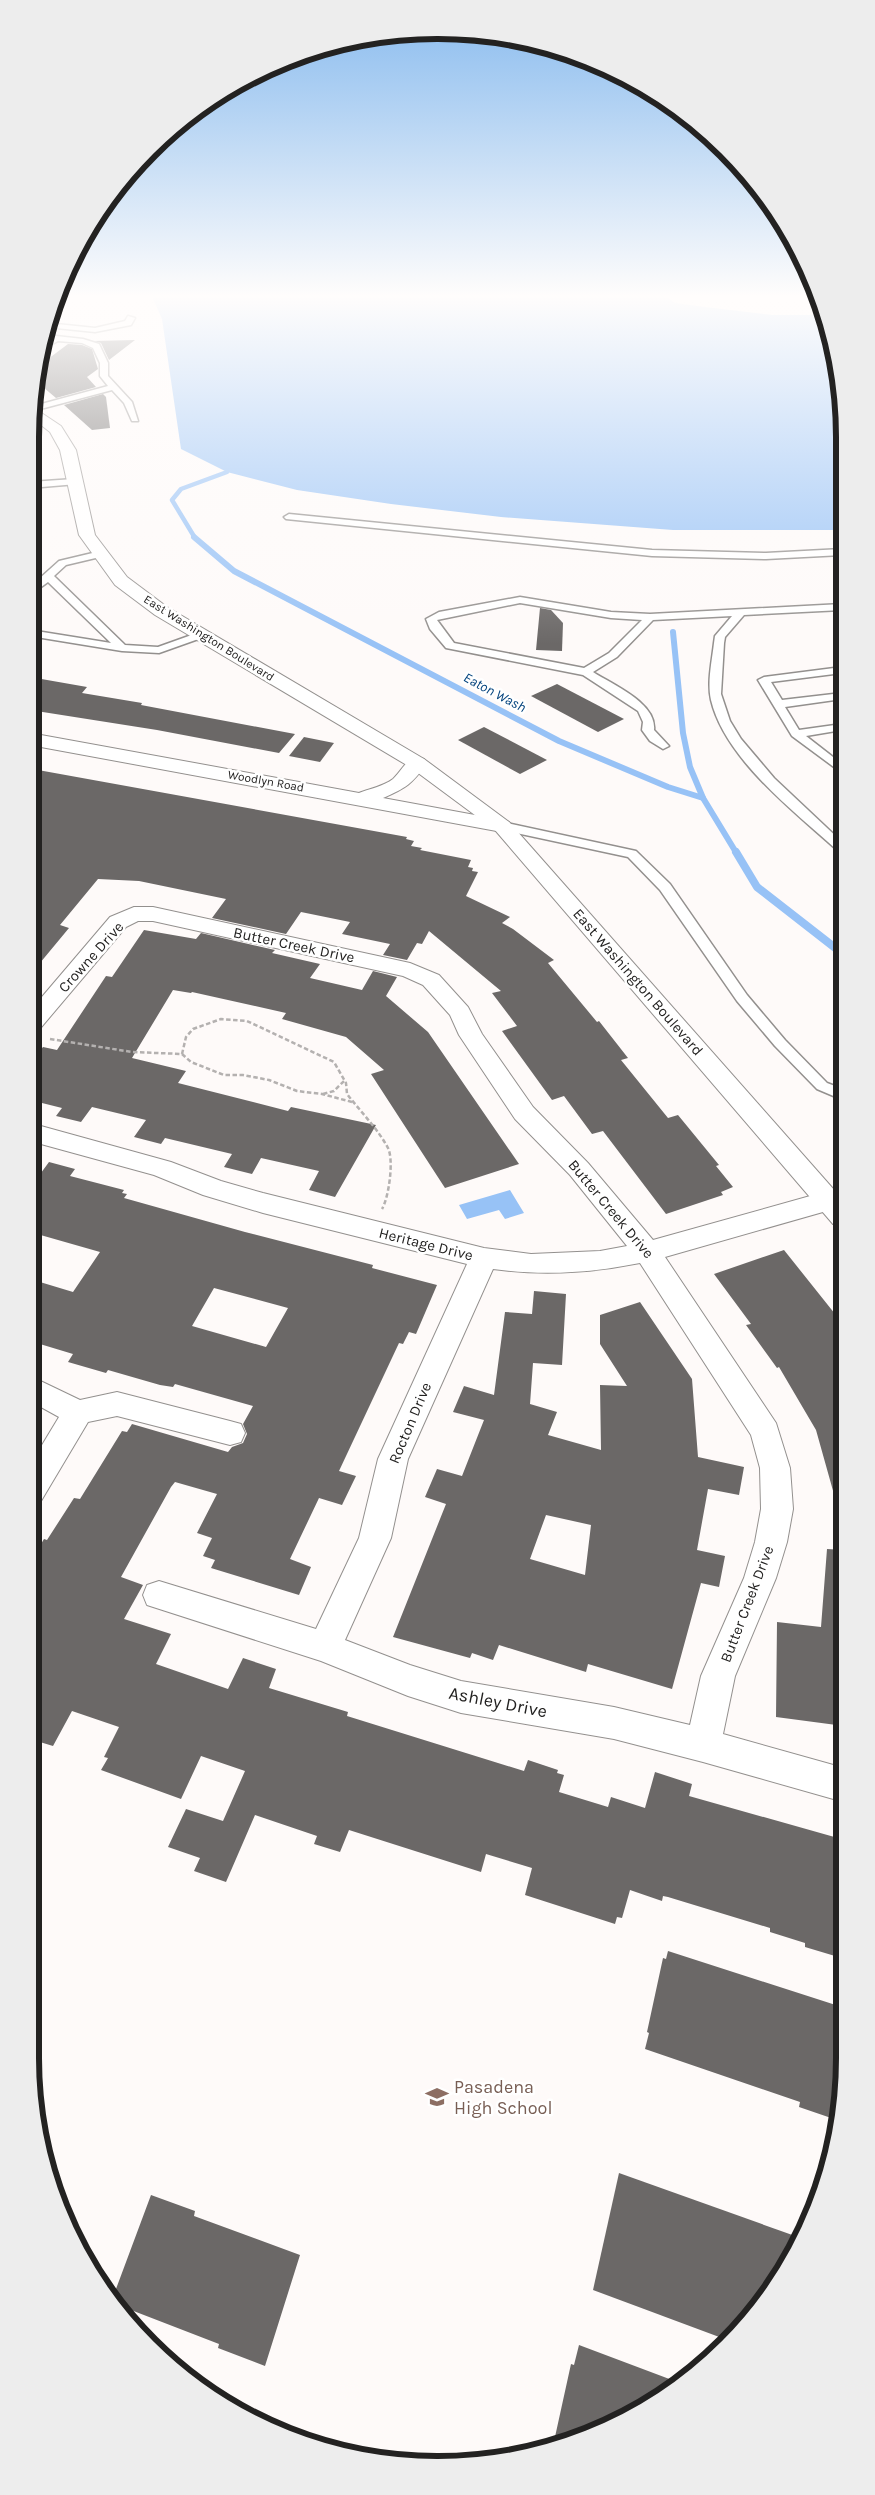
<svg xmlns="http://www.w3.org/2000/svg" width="875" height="2495" viewBox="0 0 875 2495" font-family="Karla,sans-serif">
  <rect width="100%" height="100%" fill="#fefaf9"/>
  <g fill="#97c2f6">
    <polygon points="151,294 663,294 675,303 705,307 772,315 820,315 841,384 842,530 673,530 501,517 391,504 297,490 227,472 181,449 162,319"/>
    <polygon points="510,1190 524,1213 505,1219 499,1210 467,1219 459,1205"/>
  </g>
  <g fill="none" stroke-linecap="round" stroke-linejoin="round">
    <polyline stroke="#97c2f6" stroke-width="4.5" points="195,538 172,500 181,489 227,472"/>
    <g stroke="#97c2f6" stroke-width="6">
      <polyline points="194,537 234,571 559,741 668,787 703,798 737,854"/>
      <polyline points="673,632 683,733 690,767 703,798"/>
    </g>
    <polyline stroke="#97c2f6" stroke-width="8" points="736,852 757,887 843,954"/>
  </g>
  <g fill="#6b6867" fill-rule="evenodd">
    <polygon points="135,340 109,360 101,343 94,341"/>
    <polygon points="68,344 82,345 92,349 98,369 87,377 96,387 56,398 37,382 40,365"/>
    <polygon points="103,394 106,397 110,428 92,430 64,405"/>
    <polygon points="540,608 551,610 563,623 562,651 536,650"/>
    <polygon points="30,677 87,687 82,693 142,703 141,705 295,734 279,753 157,730 30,710"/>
    <polygon points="557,684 624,719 598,732 531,696"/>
    <polygon points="484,727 547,760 520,774 458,740"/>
    <polygon points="304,737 334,743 320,762 289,756"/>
    <polygon points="38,770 407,837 406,839 414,841 411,846 422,848 420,850 471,860 468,867 473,868 472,871 478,872 466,896 510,917 502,923 513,929 554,960 548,963 597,1022 599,1021 628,1058 621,1060 668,1118 678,1115 719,1165 716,1166 733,1187 721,1192 723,1195 666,1214 603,1131 592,1134 564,1096 552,1100 502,1031 517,1026 492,993 501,991 429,931 422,944 417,943 407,960 383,955 390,944 342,934 350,922 301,912 286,934 212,918 226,899 139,881 98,879 60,925 69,928 30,975 30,778"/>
    <polygon points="144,930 196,939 201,933 275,950 272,953 320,964 310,978 362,990 373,971 397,977 386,996 428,1032 519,1164 445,1188 371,1074 384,1070 346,1037 282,1019 286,1013 192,992 191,993 173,990 132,1058 186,1071 178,1083 288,1111 291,1107 376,1125 335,1197 309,1190 319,1171 261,1158 252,1174 224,1167 232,1154 165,1138 161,1144 134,1137 146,1120 92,1107 81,1122 56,1116 62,1108 30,1100 30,1063 43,1047 57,1050 106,976 112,977"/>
    <path d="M49,1162L75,1169L70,1176L124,1190L122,1193L127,1194L124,1198L245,1232L373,1265L372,1268L437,1285L416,1334L409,1332L403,1344L399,1343L339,1471L356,1476L342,1505L319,1498L290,1559L311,1567L299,1595L211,1568L215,1560L203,1556L212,1538L197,1533L217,1494L175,1482L171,1487L121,1577L143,1585L124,1619L171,1634L156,1664L228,1689L243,1658L276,1669L269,1688L348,1712L347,1716L524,1771L528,1760L558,1770L557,1773L564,1775L559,1792L608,1807L611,1797L645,1808L655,1772L692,1784L689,1796L845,1840V1959L805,1947V1943L770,1932V1928L668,1897L663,1896L662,1901L630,1890L622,1918L617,1917L615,1924L525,1895L532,1868L486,1854L481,1872L349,1830L340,1852L314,1844L317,1836L255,1815L226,1882L194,1871L200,1858L168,1847L186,1809L223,1821L245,1771L201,1756L181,1799L101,1770L108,1758L104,1757L119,1727L72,1711L53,1746L30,1739V1562L44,1539L47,1540L74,1498L80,1499L122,1431L127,1432L132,1424L228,1452L232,1447L243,1443L247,1434L243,1424L253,1406L175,1384L173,1387L160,1385L108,1370L106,1373L68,1362L73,1354L30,1341V1279L73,1292L100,1252L30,1232V1188ZM214,1288L288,1308L266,1347L192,1326Z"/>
    <polygon points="784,1250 843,1324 844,1504 837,1505 816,1430 779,1367 777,1368 746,1325 751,1324 714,1274"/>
    <path d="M534,1291L566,1294L562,1365L533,1363L530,1404L557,1412L548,1435L601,1450L600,1385L627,1386L600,1344V1315L640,1302L692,1379L698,1457L744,1467L739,1495L708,1489L697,1550L725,1556L719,1587L701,1583L672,1689L588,1664L586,1672L499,1645L493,1660L472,1653L470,1658L393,1637L446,1504L425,1497L437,1469L462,1476L484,1420L453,1412L464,1386L494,1395L505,1312L532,1314ZM546,1515L591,1525L585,1575L530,1559Z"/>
    <polygon points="827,1549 844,1550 844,1726 776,1717 777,1622 821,1627"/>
    <polygon points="668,1951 845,2008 845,2058 837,2120 799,2107 800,2102 645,2049 649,2033 647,2032 663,1958 666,1959"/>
    <polygon points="619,2173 798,2237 776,2284 730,2341 593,2290"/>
    <polygon points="151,2195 195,2211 194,2216 300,2255 265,2366 218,2348 219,2344 118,2305 113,2297"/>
    <polygon points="579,2345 680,2383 664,2396 553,2446 571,2364 574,2365"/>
  </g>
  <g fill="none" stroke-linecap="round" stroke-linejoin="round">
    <defs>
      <g id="lane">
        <polygon points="128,316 135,318 131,325 95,332 46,327 47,323 95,328 125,321"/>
        <polygon points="56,336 83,339 99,344 108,363 108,376 132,402 138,421 132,421 124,403 112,390 33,411 34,406 108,386 100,376 100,363 93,348 82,343 58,341 41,350 42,344"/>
        <polygon points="74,479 77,480 77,484 30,488 30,482"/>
        <polygon points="289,514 652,550 766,553 842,549 842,555 766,559 652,556 286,519 284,517"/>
        <polygon points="101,551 104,552 104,556 66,565 54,576 125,645 158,647 200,632 204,633 204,637 159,653 122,651 30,636 30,630 111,643 48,582 30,595 30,587 59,561"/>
        <path d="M520,597L611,612L650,614L842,604V610L744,615L725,637L724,643L721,694L730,721L741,739L774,778L842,842V852L838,851C795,812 725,759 711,700C707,682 712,661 714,643L715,636L732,616L653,620L617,657L593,672C613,685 657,703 654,730L669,746L663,749L650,741L642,730L643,722L638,711L583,675L446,648L430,629L426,619L439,612ZM520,603L611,618L642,620L609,653L584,668L454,643L437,620Z"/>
        <polygon points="842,667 842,673 771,682 782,700 842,693 842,699 785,707 799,730 842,724 842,730 806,736 842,764 842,773 792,736 758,680 764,677"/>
        <polygon points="502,822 636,851 670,884 747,995 785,1040 827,1083 843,1089 843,1100 817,1089 775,1046 737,1001 660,890 628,857 498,829 496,826 498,823"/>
      </g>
      <g id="street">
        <path d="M30,733L359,793C369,789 384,786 393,779C404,769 407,754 424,759L427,763C412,784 406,788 383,798L502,820L509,822L512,826L509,830L502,832L30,745Z"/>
        <path d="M134,907H153L410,963L439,975L468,1007L482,1034L533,1107L588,1163L653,1240L828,1191L837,1194L841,1201L837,1208L665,1257L776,1423L790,1468L793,1509L787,1542L776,1578L735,1676L723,1734L844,1768V1802L703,1762L614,1739L461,1713L408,1696L321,1661L147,1605L143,1595L147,1585L159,1581L316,1629L359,1538L378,1459L467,1264L263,1213L203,1195L154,1175L30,1141V1123L171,1162L221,1181L263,1193L484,1248L531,1254L600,1251L627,1246L570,1175L515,1119L459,1035L450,1015L423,985L403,976L153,921H138L126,927L38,1031L30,1034V1011L110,917ZM640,1263L751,1435L760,1468L761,1509L755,1542L744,1578L701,1676L690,1725L614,1707L461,1681L410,1665L345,1640L391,1538L408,1459L493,1269C543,1276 591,1273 640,1263Z"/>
        <polygon points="30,1376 80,1400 117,1392 230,1421 241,1424 245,1433 241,1442 230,1445 117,1416 88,1422 41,1501 30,1505 30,1465 59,1417 30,1401"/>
      </g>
      <polygon id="secondary" points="34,408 61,426 76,450 95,535 127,577 167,607 424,759 509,822 843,1200 843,1227 833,1224 495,830 410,767 155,615 115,585 79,535 60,450 50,432 32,418"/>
    </defs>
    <use href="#lane" stroke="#93908e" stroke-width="3"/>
    <use href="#street" stroke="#93908e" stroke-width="2"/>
    <use href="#secondary" stroke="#93908e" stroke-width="2"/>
    <g stroke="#b4b1b0" stroke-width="2.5" stroke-dasharray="4.5 2.5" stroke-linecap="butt">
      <path d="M50,1039L132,1052L182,1054L186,1037L193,1029L221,1019L247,1021L334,1062L346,1083L347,1094C360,1111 378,1129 388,1148C394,1160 389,1197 382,1209"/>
      <polyline points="182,1054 191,1062 224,1075 243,1075 269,1080 297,1091 322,1094 352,1102"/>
      <polyline points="323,1094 334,1091 344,1081"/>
    </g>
    <use href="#lane" fill="#fff" fill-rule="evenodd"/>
    <use href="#street" fill="#fff" fill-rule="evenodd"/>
    <use href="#secondary" fill="#fff" fill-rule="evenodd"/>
  </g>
  <linearGradient id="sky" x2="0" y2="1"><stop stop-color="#87baee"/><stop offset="0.46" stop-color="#fffdfc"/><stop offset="1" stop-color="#fffdfc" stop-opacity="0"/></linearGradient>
  <rect width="875" height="644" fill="url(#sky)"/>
  <defs>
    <symbol id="school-bare" viewBox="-9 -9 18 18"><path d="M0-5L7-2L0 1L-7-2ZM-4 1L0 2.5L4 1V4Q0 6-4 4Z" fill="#8d6e63" stroke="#fff" stroke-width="2.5" paint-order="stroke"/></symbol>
  </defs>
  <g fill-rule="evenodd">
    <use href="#school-bare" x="421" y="2081" width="32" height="32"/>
  </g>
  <g text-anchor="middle" stroke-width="5" stroke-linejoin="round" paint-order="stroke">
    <g font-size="12" fill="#232221" stroke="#fff">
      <text transform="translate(209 638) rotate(32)" y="4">East Washington Boulevard</text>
      <text transform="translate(266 781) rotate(10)" y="4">Woodlyn Road</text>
    </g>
    <g font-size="14" font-style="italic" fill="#00417c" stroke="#fff">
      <text transform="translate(495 692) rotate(28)" y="5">Eaton Wash</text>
    </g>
    <g font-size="15" fill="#232221" stroke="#fff">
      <text transform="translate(294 945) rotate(12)" y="5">Butter Creek Drive</text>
      <text transform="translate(91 957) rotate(-48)" y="5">Crowne Drive</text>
      <text transform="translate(638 982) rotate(49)" y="5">East Washington Boulevard</text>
      <text transform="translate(611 1209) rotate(50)" y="5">Butter Creek Drive</text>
      <text transform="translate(426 1244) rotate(14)" y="5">Heritage Drive</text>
      <text transform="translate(410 1423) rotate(-67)" y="5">Rocton Drive</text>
      <text transform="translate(747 1604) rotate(-69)" y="5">Butter Creek Drive</text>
    </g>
    <g font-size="18" fill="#232221" stroke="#fff">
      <text transform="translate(498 1702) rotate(11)" y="6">Ashley Drive</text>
    </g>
    <g font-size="18" fill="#785e54" stroke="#fff" text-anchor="start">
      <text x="454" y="2093">Pasadena<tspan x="454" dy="21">High School</tspan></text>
    </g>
  </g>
  <path d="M0 0H875V2495H0ZM437 39H438A398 398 0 0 1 836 437V2058A398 398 0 0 1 438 2456H437A398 398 0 0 1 39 2058V437A398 398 0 0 1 437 39Z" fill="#ededed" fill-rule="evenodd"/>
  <path fill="none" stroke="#232221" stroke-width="6" d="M437 39H438A398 398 0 0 1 836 437V2058A398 398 0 0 1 438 2456H437A398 398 0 0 1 39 2058V437A398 398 0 0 1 437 39Z"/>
</svg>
